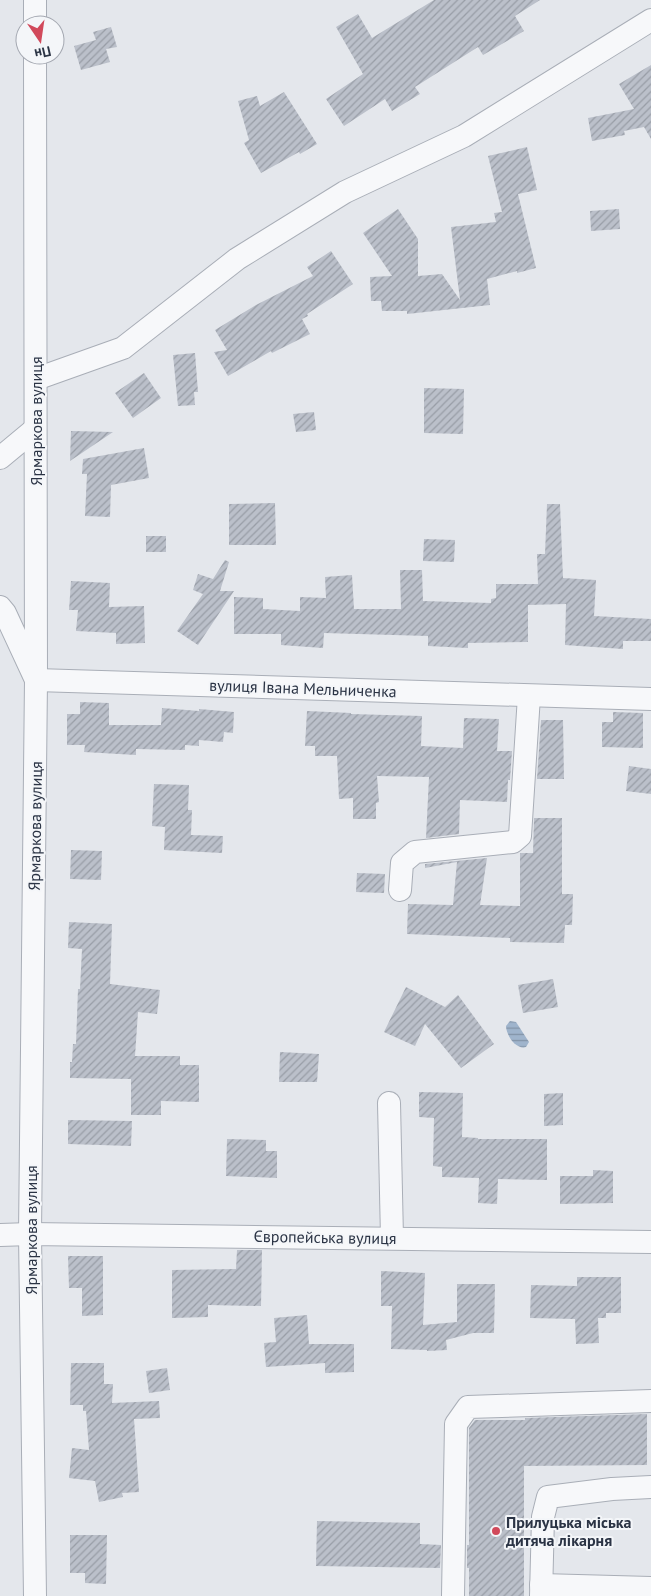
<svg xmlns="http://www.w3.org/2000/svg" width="651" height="1596" viewBox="0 0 651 1596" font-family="'PT Sans',sans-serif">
  <defs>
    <pattern id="water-rules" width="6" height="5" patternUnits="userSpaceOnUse" patternTransform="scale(1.25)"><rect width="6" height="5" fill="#9fb4cc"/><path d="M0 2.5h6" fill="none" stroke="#8293a7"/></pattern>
    <pattern id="building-hatch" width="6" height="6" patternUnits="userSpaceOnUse" patternTransform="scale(1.25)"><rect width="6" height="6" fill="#bbc0ca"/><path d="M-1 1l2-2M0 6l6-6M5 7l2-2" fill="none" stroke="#989da6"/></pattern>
  </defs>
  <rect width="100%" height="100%" fill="#e4e7ec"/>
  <path fill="url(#water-rules)" d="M510,1021L516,1022L529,1042L526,1047C516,1050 506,1035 506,1026Z"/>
  <g fill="url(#building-hatch)">
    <polygon points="434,0 540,0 515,16 524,31 483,55 478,47 415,87 420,94 392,111 385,99 344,126 326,99 363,74 336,27 358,14 372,38"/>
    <polygon points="111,27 117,47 106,49 110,62 81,70 74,46 96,40 93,32"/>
    <polygon points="651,65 651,139 644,127 624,131 625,135 592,141 588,118 634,109 619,84"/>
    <polygon points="284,92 317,144 300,154 299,152 261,173 244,143 249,140 238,101 257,96 260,106"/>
    <polygon points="527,147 537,190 518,194 536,268 517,273 517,271 487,279 490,305 407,314 407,311 382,311 381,301 371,301 370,277 392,276 363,233 398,209 418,239 418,276 442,274 460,300 451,227 496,222 494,213 502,212 488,156"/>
    <polygon points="619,209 620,229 591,231 590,211"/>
    <polygon points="331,251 353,284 307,314 308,316 302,319 310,334 272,353 271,351 228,376 214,352 227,350 215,330 256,305 313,276 307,267"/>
    <polygon points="195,353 198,392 194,392 195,405 178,406 173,355"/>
    <polygon points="144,373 161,398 133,418 115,393"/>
    <polygon points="424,388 464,389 463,434 424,433"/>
    <polygon points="314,412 316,430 296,432 293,414"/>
    <polygon points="71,431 113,432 70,461"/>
    <polygon points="144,448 149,478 111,485 110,517 85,516 87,474 82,474 83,459"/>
    <polygon points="275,503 276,545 229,545 229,504"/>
    <polygon points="547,504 560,504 563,578 596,580 594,616 651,619 651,641 623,641 623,649 565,645 566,604 528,605 528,642 468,643 468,648 428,646 428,636 324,633 323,648 281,645 281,634 234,634 234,597 263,598 263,609 300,611 300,597 326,598 325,577 352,575 354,609 401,609 400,570 422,570 423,601 491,603 491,599 496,598 496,584 538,584 537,554 545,554"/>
    <rect x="146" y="536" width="20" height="16"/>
    <polygon points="424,539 455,540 454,562 423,561"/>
    <polygon points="225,560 229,562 220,591 234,591 198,645 177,631 203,594 193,590 198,574 213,579"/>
    <polygon points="71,581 110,583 109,607 144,606 145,643 116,644 116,633 76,631 78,610 69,610"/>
    <polygon points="80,702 109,703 109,725 161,725 162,708 199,711 199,709 234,712 233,733 224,732 223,742 199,740 199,746 185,745 185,750 136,749 136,755 84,752 85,745 67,745 67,714 80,714"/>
    <polygon points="307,711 351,713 351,714 422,716 421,746 463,748 464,718 499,719 497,751 512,751 510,780 508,780 507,802 460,800 459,834 426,838 429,777 377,776 379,802 376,803 376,819 353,819 353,798 339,799 337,756 315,756 315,746 305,746"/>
    <polygon points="613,712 643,713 643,748 602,747 602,722 613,722"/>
    <polygon points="541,720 563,720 564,779 537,779"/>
    <polygon points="629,766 651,769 651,794 626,791"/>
    <polygon points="154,784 189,785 188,810 192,810 191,835 223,836 222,853 164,850 165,827 152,826"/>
    <polygon points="534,818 562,818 562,894 573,894 572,925 565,925 564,943 510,942 510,938 407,934 408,904 453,905 457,862 425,868 425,864 487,858 480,905 520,906 520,853 533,853"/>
    <polygon points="71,850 102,851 101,880 70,879"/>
    <polygon points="357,873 385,874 384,893 356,892"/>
    <polygon points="69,922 112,924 110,984 160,990 157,1014 138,1012 135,1056 180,1056 180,1065 199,1065 199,1102 161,1101 161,1115 131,1115 131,1079 70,1078 70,1062 72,1062 73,1044 76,1044 78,989 80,989 82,949 68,948"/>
    <polygon points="553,979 558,1007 523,1013 518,985"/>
    <polygon points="406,987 445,1007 458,995 494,1044 461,1068 425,1024 415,1046 384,1032"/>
    <polygon points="280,1052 319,1054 317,1082 279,1082"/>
    <polygon points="419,1092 463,1093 462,1137 478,1138 478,1139 547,1139 547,1180 498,1179 497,1204 478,1203 479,1178 442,1177 442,1167 433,1166 434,1118 419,1117"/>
    <polygon points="563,1093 563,1125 544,1126 544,1094"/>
    <polygon points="68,1120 132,1121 131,1146 68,1144"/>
    <polygon points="227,1139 266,1140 266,1151 277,1151 277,1178 226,1176"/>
    <polygon points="593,1170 613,1171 613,1203 560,1204 560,1176 593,1176"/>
    <polygon points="237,1250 262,1250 261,1306 208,1305 208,1317 172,1318 172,1270 236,1269"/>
    <polygon points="68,1256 103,1256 103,1315 82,1316 82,1288 69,1288"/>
    <polygon points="381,1271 425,1273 423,1325 457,1322 457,1284 495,1284 494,1333 473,1333 446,1340 447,1350 427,1351 427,1350 391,1349 392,1306 381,1306"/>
    <polygon points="577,1277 621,1277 621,1313 606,1313 606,1318 598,1318 599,1343 576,1344 575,1319 530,1318 531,1285 577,1286"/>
    <polygon points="307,1315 309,1344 354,1344 354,1372 325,1373 325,1363 266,1367 264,1343 276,1342 274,1318"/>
    <polygon points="71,1363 104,1363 104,1384 113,1384 112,1403 159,1401 160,1418 134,1419 139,1492 122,1493 123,1497 99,1502 95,1481 69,1478 72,1448 89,1450 86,1411 83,1411 83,1405 70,1405"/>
    <polygon points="167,1368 170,1390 149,1393 146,1371"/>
    <polygon points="647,1414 647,1465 524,1466 524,1596 469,1596 469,1568 467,1568 467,1545 469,1545 469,1428 475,1420 525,1420 525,1418"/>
    <polygon points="317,1521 420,1523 420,1544 441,1545 440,1568 316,1566"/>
    <polygon points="70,1535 107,1535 106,1584 85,1583 85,1573 70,1573"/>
  </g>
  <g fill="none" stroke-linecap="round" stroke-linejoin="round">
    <defs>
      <g id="minor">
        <polyline points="35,0 35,25"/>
        <polyline points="36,379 123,348 237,259 345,192 464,136 651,20"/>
        <polyline points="0,458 35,429"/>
        <polyline points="0,607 5,613 36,680 651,699"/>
        <polyline points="400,890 402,863 415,852 513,842 520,836 529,696"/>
        <polyline points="389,1103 392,1238"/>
        <polyline points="0,1235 30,1234 651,1242"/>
        <polyline points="541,1585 651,1588"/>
        <polyline points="35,1596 30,1234 36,680 35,55"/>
        <polyline points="453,1596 456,1424 468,1407 651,1401"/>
        <polyline points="541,1596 543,1517 548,1497 612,1489 651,1487"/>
      </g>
    </defs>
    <use href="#minor" stroke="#a9aeb7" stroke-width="24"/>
    <use href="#minor" stroke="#f7f8fa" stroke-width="22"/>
  </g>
  <circle fill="#d1495b" stroke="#f4f6f9" stroke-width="2" cx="496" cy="1531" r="5"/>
  <g text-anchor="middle" stroke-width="4" stroke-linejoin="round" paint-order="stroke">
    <g font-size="16" fill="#2b3445" stroke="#f4f6f9">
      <text transform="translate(36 421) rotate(-90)" y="6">Ярмаркова вулиця</text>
      <text transform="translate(303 688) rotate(2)" y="6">вулиця Івана Мельниченка</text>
      <text transform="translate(35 826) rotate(-89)" y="6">Ярмаркова вулиця</text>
      <text transform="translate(31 1230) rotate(-90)" y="6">Ярмаркова вулиця</text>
      <text transform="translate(325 1237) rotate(1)" y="6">Європейська вулиця</text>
    </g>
    <g font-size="16" font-weight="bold" fill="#2b3445" stroke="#f4f6f9" text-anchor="start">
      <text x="506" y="1528">Прилуцька міська<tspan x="506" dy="18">дитяча лікарня</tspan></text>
    </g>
  </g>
  <g transform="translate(40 40) rotate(167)"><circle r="24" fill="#f4f6f9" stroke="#a4a8b1"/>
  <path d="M0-4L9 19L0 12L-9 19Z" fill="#d1495b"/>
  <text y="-8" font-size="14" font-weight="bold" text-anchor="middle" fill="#2b3445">Пн</text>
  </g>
</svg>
